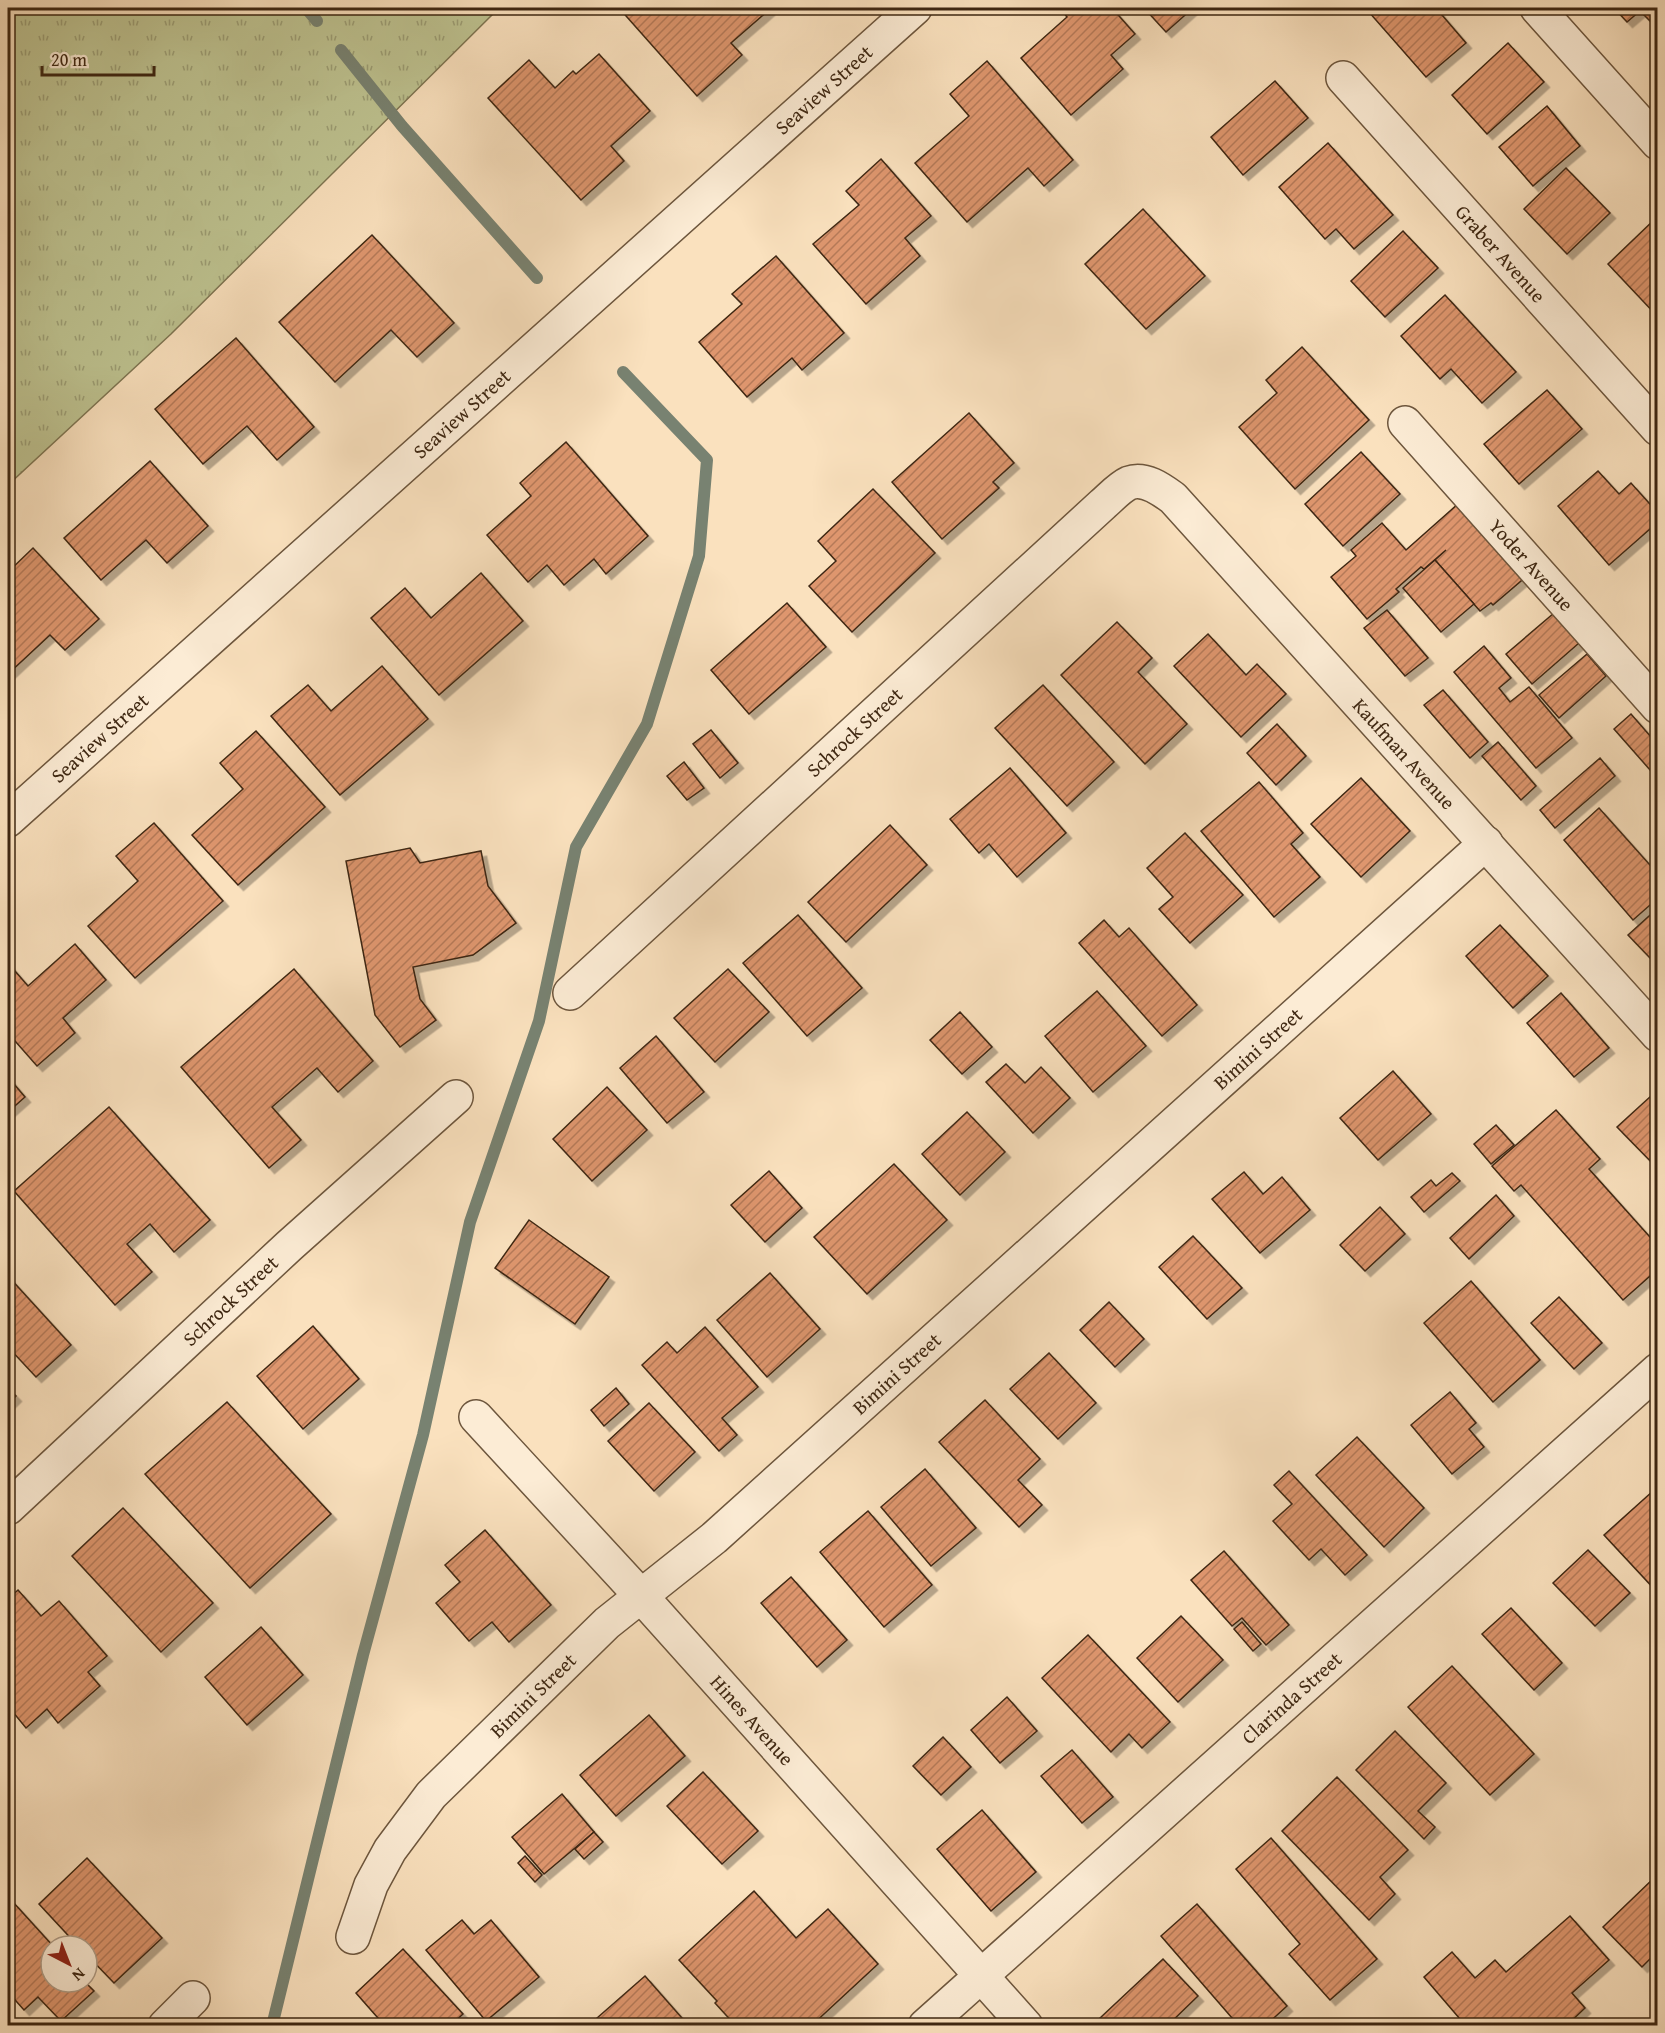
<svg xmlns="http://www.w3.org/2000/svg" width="1665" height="2033" viewBox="0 0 1665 2033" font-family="'Gentium Book Plus',serif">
  <defs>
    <pattern id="park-tufts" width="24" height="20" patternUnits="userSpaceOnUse" patternTransform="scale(1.5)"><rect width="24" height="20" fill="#bec391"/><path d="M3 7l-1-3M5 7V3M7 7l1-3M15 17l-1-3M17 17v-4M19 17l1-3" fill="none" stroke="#9c9e75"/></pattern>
    <pattern id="building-hatch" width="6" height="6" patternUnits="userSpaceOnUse" patternTransform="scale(1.5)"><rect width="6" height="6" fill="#de966e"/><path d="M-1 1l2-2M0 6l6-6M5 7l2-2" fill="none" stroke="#b57a59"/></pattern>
    <filter id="shadow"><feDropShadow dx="5.5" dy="5.5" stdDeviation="0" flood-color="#0004"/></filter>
  </defs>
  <rect width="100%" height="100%" fill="#fae1be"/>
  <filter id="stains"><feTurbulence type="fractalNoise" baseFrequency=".00333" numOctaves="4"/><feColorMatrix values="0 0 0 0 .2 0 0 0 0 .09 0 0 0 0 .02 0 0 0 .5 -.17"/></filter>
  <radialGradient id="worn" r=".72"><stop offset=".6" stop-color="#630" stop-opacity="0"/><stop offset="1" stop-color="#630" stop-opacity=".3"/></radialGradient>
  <polygon fill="url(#park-tufts)" stroke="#7e7552" stroke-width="1.5" points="8,8 499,8 171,334 8,485"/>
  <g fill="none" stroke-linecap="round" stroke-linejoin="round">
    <g stroke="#788271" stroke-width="12">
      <polyline points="306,8 317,21"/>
      <polyline points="341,50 402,126 537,278"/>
      <polyline points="272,2026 363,1655 423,1435 470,1222 539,1021 576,847 647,724 699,556 707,460 623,372"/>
    </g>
  </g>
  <g fill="url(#building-hatch)" stroke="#3e2712" stroke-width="1.5" filter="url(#shadow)">
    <polygon points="619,8 766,8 769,10 731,43 742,55 697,96"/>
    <polygon points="1060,8 1112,8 1135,34 1111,55 1123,69 1071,115 1021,58 1067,17"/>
    <polygon points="1144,8 1193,8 1166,32"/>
    <polygon points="1373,8 1436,8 1466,43 1426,77 1368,11"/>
    <polygon points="1614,8 1658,8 1658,29 1640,11 1627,22"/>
    <polygon points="1508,43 1544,82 1487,134 1452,95"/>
    <polygon points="599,54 650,111 611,146 624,161 581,200 488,98 529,60 555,88 573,71 576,74"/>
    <polygon points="987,61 1073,160 1044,186 1028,168 967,222 915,163 969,116 950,94"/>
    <polygon points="1275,81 1308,118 1243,175 1211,137"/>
    <polygon points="1547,106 1580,146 1533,186 1499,147"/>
    <polygon points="1328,143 1393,215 1354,249 1336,229 1325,239 1279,187"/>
    <polygon points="881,159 931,216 905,238 920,256 866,304 813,244 859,205 846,191"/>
    <polygon points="1566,168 1610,213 1567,254 1524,209"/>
    <polygon points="1143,209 1205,276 1146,329 1085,264"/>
    <polygon points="1655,219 1658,221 1657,316 1608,264"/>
    <polygon points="1403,231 1438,268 1385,317 1351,281"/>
    <polygon points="372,235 454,323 417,357 391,330 335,382 279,322"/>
    <polygon points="776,256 844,333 802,370 792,358 747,397 699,342 742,304 732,294"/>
    <polygon points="1445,295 1516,372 1482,403 1451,369 1440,379 1401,336"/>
    <polygon points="236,338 314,427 277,460 247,426 203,464 155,409"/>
    <polygon points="1302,347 1369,420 1295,489 1239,427 1277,393 1266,380"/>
    <polygon points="1547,390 1582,429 1519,484 1484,444"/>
    <polygon points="969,413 1014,463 993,482 999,488 942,539 892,482"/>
    <polygon points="566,442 648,536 606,574 594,559 564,585 547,565 528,582 487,535 531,496 520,483"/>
    <polygon points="1361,452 1400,494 1343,546 1305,504"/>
    <polygon points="150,461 208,526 167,563 146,540 101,580 64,538"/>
    <polygon points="1598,471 1619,494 1631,483 1658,513 1658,522 1609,565 1558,506"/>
    <polygon points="873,489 935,553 852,632 809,586 836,561 818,541"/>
    <polygon points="1459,503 1528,575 1493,605 1491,603 1480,611 1435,560 1446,550 1424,569 1421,567 1396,589 1399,592 1367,619 1331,577 1356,556 1351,550 1382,523 1406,550"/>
    <polygon points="33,548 99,619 65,650 50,635 8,674 8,572"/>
    <polygon points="1435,560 1474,604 1441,632 1403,588"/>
    <polygon points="481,573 523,621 439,695 371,618 405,588 431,618"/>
    <polygon points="787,603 826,647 749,714 711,670"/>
    <polygon points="1387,610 1428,658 1405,676 1364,628"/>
    <polygon points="1554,613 1579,643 1532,684 1506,654"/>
    <polygon points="1117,622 1152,658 1138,672 1187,724 1145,764 1061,675"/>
    <polygon points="1208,634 1246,675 1257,664 1286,694 1241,737 1174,666"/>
    <polygon points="1484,646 1511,678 1499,688 1510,702 1529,687 1572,738 1536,768 1454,672"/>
    <polygon points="1587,654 1606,676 1559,718 1539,695"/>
    <polygon points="382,666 428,719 340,795 271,716 308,685 331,711"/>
    <polygon points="1043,685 1114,762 1067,806 995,728"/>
    <polygon points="1443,690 1488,742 1470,758 1424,705"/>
    <polygon points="1631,714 1658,745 1658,779 1614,729"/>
    <polygon points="1277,724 1306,756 1276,785 1247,753"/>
    <polygon points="711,730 738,763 720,778 693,744"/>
    <polygon points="256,731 325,807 238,885 192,835 243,789 220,763"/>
    <polygon points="1498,742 1536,786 1521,800 1482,756"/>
    <polygon points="1600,758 1615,776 1555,828 1540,810"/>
    <polygon points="684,762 704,788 687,800 667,776"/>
    <polygon points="1010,768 1066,833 1017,877 989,844 979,853 950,819"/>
    <polygon points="1361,778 1410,831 1361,877 1311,824"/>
    <polygon points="1259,782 1303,833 1291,844 1320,877 1274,917 1201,831"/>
    <polygon points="1599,808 1658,874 1658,898 1633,920 1564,840"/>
    <polygon points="154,823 223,901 135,978 88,926 138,881 116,856"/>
    <polygon points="890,825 927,865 846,942 808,902"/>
    <polygon points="1185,833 1243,895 1190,943 1159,909 1173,897 1147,868"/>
    <polygon points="410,848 420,863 481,851 488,886 516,923 473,955 413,967 420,999 436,1020 400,1047 375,1015 346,861"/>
    <polygon points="1658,908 1658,951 1650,958 1628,935"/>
    <polygon points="798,915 862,988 807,1036 743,963"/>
    <polygon points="1104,920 1119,937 1129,928 1197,1005 1162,1036 1079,943"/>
    <polygon points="1500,925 1548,976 1513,1008 1466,956"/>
    <polygon points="75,944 106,980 63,1018 75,1033 37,1066 8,1033 8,963 28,986"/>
    <polygon points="294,969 373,1061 338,1092 317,1068 272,1107 301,1140 269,1168 181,1067"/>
    <polygon points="728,969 769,1012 715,1062 674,1018"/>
    <polygon points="1097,991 1146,1046 1093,1092 1045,1036"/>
    <polygon points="1561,993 1609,1048 1574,1077 1527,1023"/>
    <polygon points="960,1012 992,1047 962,1074 930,1040"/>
    <polygon points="656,1036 704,1092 667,1123 620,1068"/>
    <polygon points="1006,1064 1025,1083 1041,1067 1070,1098 1033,1133 986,1082"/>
    <polygon points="1393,1071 1431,1114 1378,1160 1340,1118"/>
    <polygon points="8,1077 25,1097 8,1112"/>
    <polygon points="607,1087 647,1130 592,1181 553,1139"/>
    <polygon points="1651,1096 1658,1103 1658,1169 1617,1127"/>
    <polygon points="109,1107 210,1220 174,1252 150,1224 127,1244 152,1272 115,1305 14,1191"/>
    <polygon points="1556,1110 1600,1159 1589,1169 1658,1246 1658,1269 1623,1300 1521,1185 1514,1191 1492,1166"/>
    <polygon points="967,1112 1005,1152 960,1195 922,1154"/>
    <polygon points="1496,1125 1514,1145 1491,1164 1474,1144"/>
    <polygon points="894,1164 947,1220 867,1294 814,1237"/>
    <polygon points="769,1171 802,1208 765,1242 731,1205"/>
    <polygon points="1244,1172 1263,1194 1282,1177 1310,1210 1260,1253 1212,1199"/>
    <polygon points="1452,1173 1460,1181 1424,1212 1411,1197 1431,1180 1436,1186"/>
    <polygon points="1496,1195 1514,1216 1469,1259 1450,1238"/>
    <polygon points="1380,1207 1405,1234 1365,1271 1340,1245"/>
    <polygon points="529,1220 609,1277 575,1324 495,1268"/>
    <polygon points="1193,1236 1242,1288 1207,1319 1159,1267"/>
    <polygon points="770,1273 820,1329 767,1377 717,1320"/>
    <polygon points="8,1276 71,1345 36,1377 8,1347"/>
    <polygon points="1471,1281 1540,1360 1493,1402 1424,1323"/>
    <polygon points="1559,1297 1602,1343 1574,1369 1531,1323"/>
    <polygon points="1109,1302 1144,1339 1115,1367 1080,1330"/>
    <polygon points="313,1326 359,1379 303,1429 257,1376"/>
    <polygon points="705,1327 758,1387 722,1418 737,1435 719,1451 642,1365 667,1342 677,1353"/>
    <polygon points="1049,1353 1096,1403 1058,1439 1010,1389"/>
    <polygon points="8,1388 16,1396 8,1404"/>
    <polygon points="616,1388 629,1404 604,1426 591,1410"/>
    <polygon points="1450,1392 1476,1423 1469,1429 1484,1447 1452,1474 1411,1425"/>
    <polygon points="985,1400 1040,1459 1018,1480 1042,1505 1019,1527 939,1442"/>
    <polygon points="227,1402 331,1514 250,1588 145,1474"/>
    <polygon points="649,1403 695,1452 654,1491 608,1441"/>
    <polygon points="1357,1437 1424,1508 1384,1547 1316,1475"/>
    <polygon points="925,1469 976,1528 931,1566 881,1507"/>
    <polygon points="1289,1471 1367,1555 1345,1575 1321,1549 1309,1560 1273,1521 1292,1504 1274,1485"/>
    <polygon points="1653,1491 1658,1496 1658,1593 1604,1535"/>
    <polygon points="123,1508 213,1603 161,1652 72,1556"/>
    <polygon points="868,1511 932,1585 884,1627 820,1552"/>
    <polygon points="485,1530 551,1605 509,1642 492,1622 469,1641 436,1603 460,1582 445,1565"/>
    <polygon points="1588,1550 1630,1593 1595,1626 1553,1583"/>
    <polygon points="1224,1551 1289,1625 1266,1645 1242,1618 1232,1626 1191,1580"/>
    <polygon points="791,1577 847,1640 817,1667 761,1603"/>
    <polygon points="18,1590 41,1616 59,1601 107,1656 88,1672 100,1686 58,1723 47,1709 26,1728 8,1706 8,1599"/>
    <polygon points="1511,1608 1562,1663 1534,1690 1482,1634"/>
    <polygon points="1181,1616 1223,1660 1178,1702 1137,1658"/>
    <polygon points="1242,1622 1261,1644 1253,1651 1234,1629"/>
    <polygon points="261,1627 303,1675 247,1725 205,1677"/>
    <polygon points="1088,1635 1170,1722 1142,1748 1129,1734 1111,1752 1042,1678"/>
    <polygon points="1452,1666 1534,1754 1490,1795 1408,1707"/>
    <polygon points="1007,1697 1037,1731 1000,1763 971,1730"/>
    <polygon points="649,1715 685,1756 616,1816 580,1775"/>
    <polygon points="1395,1731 1446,1783 1418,1811 1435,1827 1424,1839 1356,1770"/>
    <polygon points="943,1737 971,1767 941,1795 913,1766"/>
    <polygon points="1072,1750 1113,1797 1082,1823 1041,1776"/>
    <polygon points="703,1772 758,1831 722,1864 667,1806"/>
    <polygon points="1337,1777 1408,1850 1380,1877 1395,1894 1369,1920 1282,1831"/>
    <polygon points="562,1794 594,1832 544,1874 512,1837"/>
    <polygon points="982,1810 1036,1872 991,1911 937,1849"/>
    <polygon points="594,1832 603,1842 584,1859 575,1849"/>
    <polygon points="1271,1838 1377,1959 1330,2000 1289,1954 1300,1944 1236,1869"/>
    <polygon points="525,1856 542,1875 535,1882 518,1863"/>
    <polygon points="87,1858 162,1938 114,1983 87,1955 87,1946 78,1946 39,1904"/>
    <polygon points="1654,1878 1658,1881 1658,1951 1642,1967 1603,1927"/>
    <polygon points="754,1891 796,1938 828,1909 878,1964 811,2026 736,2026 715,2003 717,2001 679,1960"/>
    <polygon points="13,1902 53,1946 51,1946 51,1982 85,1982 94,1991 61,2021 38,1997 24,2010 8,1992 8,1906"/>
    <polygon points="1197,1904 1287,2006 1265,2026 1239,2026 1161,1936"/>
    <polygon points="1570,1916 1609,1960 1572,1993 1585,2008 1566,2026 1466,2026 1424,1977 1452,1952 1475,1978 1495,1960 1506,1972"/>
    <polygon points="462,1920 474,1934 491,1920 539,1977 486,2021 426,1950"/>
    <polygon points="403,1949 463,2014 450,2026 385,2026 356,1993"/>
    <polygon points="1163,1959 1198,1996 1167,2026 1107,2026 1100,2018"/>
    <polygon points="645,1976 689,2026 604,2026 597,2018"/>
  </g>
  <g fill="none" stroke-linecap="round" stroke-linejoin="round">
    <defs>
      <g id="minor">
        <polyline points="1537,8 1658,143"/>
        <path id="s1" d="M1343,78L1658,429"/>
        <path id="s2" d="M1405,423L1658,707"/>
        <path id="s3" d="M8,820L915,8"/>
        <path id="s4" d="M570,993L1103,504C1110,498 1120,487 1129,483C1145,477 1162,490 1173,498L1658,1035"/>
        <path id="s5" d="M476,1417L641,1596L1026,2026"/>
        <path id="s6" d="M8,1508L289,1246L456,1097"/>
        <path id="s7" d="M353,1937L371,1885L390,1850L431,1795L607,1623L714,1538L1486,843"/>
        <polyline points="165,2026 193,1998"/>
        <path id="s8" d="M925,2026L1658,1370"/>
      </g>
    </defs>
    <use href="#minor" stroke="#6d563d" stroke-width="36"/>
    <use href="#minor" stroke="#fcecd5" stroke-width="33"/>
  </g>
  <g text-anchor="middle" stroke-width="4.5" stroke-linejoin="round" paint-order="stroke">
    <g font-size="20" fill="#3e2712" stroke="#fcecd5">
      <text dy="7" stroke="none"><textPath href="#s3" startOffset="1095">Seaview Street</textPath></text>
      <text dy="7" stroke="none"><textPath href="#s1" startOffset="236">Graber Avenue</textPath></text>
      <text dy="7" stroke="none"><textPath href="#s3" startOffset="609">Seaview Street</textPath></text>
      <text dy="7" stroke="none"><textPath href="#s2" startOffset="190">Yoder Avenue</textPath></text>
      <text dy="7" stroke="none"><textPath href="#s4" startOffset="386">Schrock Street</textPath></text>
      <text dy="7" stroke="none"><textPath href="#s3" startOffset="123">Seaview Street</textPath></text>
      <text dy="7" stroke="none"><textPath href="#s4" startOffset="1150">Kaufman Avenue</textPath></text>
      <text dy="7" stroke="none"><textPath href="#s7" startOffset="1278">Bimini Street</textPath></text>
      <text dy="7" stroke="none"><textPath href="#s6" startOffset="304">Schrock Street</textPath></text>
      <text dy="7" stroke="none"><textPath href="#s7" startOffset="792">Bimini Street</textPath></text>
      <text dy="7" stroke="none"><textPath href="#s7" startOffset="306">Bimini Street</textPath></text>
      <text dy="7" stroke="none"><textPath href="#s8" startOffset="492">Clarinda Street</textPath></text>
      <text dy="7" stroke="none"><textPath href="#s5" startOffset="410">Hines Avenue</textPath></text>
    </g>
  </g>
  <rect width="1665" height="2033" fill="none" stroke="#fae1be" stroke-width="30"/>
  <rect x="9" y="9" width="1647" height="2015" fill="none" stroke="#3e2712" stroke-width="3"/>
  <rect x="15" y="15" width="1635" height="2003" fill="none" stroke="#3e2712" stroke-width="1.5"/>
  <g transform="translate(69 1964) rotate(138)"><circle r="28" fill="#fcecd5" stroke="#b09d87" stroke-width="1.5"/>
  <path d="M0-4.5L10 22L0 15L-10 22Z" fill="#8f2418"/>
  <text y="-9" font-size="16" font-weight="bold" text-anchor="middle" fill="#3e2712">N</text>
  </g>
  <path d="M42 66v9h112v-9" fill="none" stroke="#3e2712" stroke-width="3"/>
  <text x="51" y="66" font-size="18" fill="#3e2712" stroke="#fcecd5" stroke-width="4.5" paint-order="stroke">20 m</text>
  <rect width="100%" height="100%" filter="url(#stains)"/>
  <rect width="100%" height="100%" fill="url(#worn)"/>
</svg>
